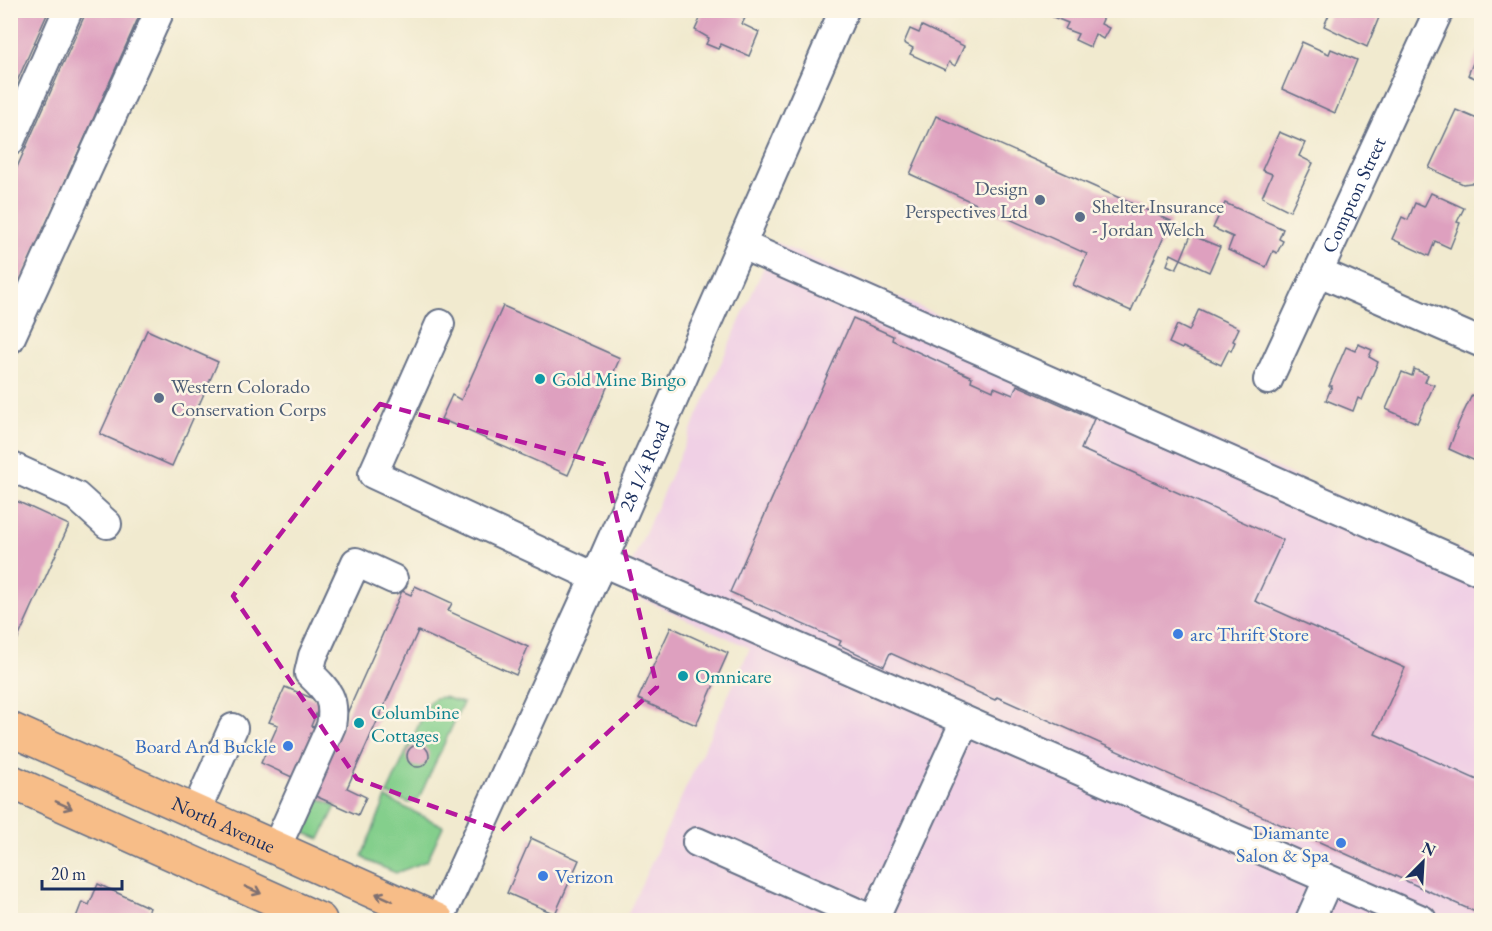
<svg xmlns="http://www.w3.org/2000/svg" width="1492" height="931" viewBox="0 0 1492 931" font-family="'EB Garamond',serif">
  <rect width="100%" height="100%" fill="#fcf5e5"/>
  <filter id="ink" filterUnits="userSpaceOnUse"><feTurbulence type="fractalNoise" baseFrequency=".0167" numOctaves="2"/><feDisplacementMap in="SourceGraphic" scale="12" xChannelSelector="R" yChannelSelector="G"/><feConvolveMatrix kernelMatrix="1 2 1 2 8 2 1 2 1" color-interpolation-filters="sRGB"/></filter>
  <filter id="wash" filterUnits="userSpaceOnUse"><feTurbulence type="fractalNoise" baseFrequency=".008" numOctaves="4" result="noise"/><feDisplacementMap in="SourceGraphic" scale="24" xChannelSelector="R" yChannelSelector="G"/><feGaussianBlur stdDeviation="1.35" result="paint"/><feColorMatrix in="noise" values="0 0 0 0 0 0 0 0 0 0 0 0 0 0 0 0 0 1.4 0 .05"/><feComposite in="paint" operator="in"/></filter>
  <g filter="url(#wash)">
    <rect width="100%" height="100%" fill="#f1eacf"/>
    <polygon fill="#f0d0e5" points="775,242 1481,560 1481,920 625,920 750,648 620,589"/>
    <g fill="#84cf8c" stroke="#507f75" stroke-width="1.5">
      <polygon points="444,697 463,703 418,800 409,803 387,794 429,702 435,698"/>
      <polygon points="311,795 336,806 320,839 297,830"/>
      <polygon points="386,798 443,826 427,861 396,873 368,861 362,856"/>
    </g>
    <g id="blocks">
      <g fill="#dea0bf">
        <polygon points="10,10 49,10 10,97"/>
        <polygon points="87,10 128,10 139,16 10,306 10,183"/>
        <polygon points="704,10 728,10 745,18 742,24 759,32 749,56 721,44 718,49 706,44 709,38 695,30"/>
        <polygon points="1056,10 1107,10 1101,24 1109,28 1103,39 1095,34 1090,47 1075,40 1078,34 1065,29 1068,23 1053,17"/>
        <polygon points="1331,10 1382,10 1367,47 1324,26"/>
        <polygon points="922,26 964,46 955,66 949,62 945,70 910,54 913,48 904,43 910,29 919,33"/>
        <polygon points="1302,42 1329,54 1331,49 1357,60 1335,113 1282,89"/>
        <polygon points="1478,51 1482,53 1482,81 1468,75"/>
        <polygon points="1456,110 1482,121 1482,174 1478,182 1463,184 1429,168"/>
        <polygon points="936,116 1171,221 1131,311 1073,285 1087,254 910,174"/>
        <polygon points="1279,132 1305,143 1299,156 1313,163 1290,211 1262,197 1272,174 1262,170"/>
        <polygon points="1431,193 1464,208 1457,222 1460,223 1450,248 1435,241 1429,256 1392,239 1402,217 1408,220 1415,203 1424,207"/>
        <polygon points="1225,203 1283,229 1279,239 1283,241 1277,253 1273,251 1266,267 1228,250 1233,237 1213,228"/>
        <polygon points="1191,235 1220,247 1209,272 1181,259 1176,269 1167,265 1171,254 1181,259"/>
        <polygon points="503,306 620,358 568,475 441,419 452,395 461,400"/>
        <polygon points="1199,309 1239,328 1233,341 1235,342 1231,351 1229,349 1221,365 1183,347 1182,349 1169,343 1177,325 1189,331"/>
        <polygon points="853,318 893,336 892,340 972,377 971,381 993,391 994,387 1013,395 1017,385 1094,419 1081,449 1283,540 1255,601 1405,668 1375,734 1482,782 1482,915 997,697 995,700 890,653 884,666 839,645 841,641 730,592"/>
        <polygon points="147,330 218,362 172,466 100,434"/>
        <polygon points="1358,344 1372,350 1369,357 1378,362 1362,400 1358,398 1353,411 1326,400 1332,386 1329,386 1346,347 1355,351"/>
        <polygon points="1414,369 1428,375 1425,382 1434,385 1417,423 1386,409 1402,372 1412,376"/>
        <polygon points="1472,395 1482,399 1482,464 1449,449 1459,422"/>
        <polygon points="12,499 69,525 10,656 10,502"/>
        <polygon points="415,586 452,603 448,611 528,647 516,675 418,631 347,788 366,797 358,815 311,794 402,591 411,595"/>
        <polygon points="671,627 728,653 696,725 638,699"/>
        <polygon points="285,687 321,702 311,726 316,728 294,778 261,763 278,725 269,722"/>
        <circle cx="418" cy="756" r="11"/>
        <polygon points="531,838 579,860 555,914 507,893"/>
        <polygon points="98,884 150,908 145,920 75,920 82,902 89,905"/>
      </g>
    </g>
  </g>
  <g filter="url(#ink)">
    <use href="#blocks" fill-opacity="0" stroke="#667086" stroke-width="1.5"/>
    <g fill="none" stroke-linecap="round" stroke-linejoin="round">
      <defs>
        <g id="minor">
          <polyline points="10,141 68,10"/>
          <polyline points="742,245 1482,572"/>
          <polyline points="1319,272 1482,343"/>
          <polyline points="440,324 373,474 595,577"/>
          <polyline points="10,339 160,10"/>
          <path id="s1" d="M1268,380L1439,10"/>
          <polyline points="10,466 76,496 107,524"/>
          <polyline points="602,562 1422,920"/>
          <polyline points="196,811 233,728"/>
          <polyline points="697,842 873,920"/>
          <path d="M276,848L331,726C336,699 328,691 309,673L313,656L356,562L393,579"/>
          <path id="s2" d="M439,920L602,562L844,10"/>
          <polyline points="874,920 965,721"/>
          <polyline points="1310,920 1328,880"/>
        </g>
        <g id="major">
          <path id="s3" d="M10,729L437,920"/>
          <polyline points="10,781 320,920"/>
        </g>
      </defs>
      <use href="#minor" stroke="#667086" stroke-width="32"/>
      <use href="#major" stroke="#667086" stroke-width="36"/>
      <use href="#minor" stroke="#fff" stroke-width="28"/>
      <use href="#major" stroke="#f7bd88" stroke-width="33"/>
    </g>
    <defs><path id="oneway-shaft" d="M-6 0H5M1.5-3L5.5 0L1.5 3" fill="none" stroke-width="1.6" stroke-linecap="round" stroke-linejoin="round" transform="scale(1.5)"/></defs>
    <g stroke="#7e6f71">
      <use href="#oneway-shaft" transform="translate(64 805) rotate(24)"/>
      <use href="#oneway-shaft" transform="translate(253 890) rotate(24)"/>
      <use href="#oneway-shaft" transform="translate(384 897) rotate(-156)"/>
    </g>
  </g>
  <path fill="none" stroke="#b5179e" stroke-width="4.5" stroke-dasharray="12 8" stroke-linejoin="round" d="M380,404L604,464L657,687L501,831L357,779L233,596Z"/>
  <g fill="#5c6f8a" stroke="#fcf5e5" stroke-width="2">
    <circle cx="1040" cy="200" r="6"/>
    <circle cx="1080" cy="217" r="6"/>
    <circle cx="159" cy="398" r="6"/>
  </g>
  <g fill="#0f9aa8" stroke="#fcf5e5" stroke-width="2">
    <circle cx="540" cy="379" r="6"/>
    <circle cx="683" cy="676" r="6"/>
    <circle cx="359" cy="723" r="6"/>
  </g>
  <g fill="#3f7fe0" stroke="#fcf5e5" stroke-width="2">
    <circle cx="1178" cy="634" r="6"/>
    <circle cx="288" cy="746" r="6"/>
    <circle cx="1341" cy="843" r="6"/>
    <circle cx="543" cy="876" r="6"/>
  </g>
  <g text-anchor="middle" stroke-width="5" stroke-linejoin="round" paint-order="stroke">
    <g font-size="20" fill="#4e5e75" stroke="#fcf5e5" text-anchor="start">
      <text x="1028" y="195" text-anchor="end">Design<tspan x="1028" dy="23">Perspectives Ltd</tspan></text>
      <text x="1092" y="213">Shelter Insurance<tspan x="1092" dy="23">- Jordan Welch</tspan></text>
      <text x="171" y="393">Western Colorado<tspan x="171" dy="23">Conservation Corps</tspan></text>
    </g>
    <g font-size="20" fill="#1b2f5e" stroke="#fcf5e5">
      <text dy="7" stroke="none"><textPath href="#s1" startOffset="204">Compton Street</textPath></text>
      <text dy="7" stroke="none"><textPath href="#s2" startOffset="498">28 1/4 Road</textPath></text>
      <text dy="7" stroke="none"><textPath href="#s3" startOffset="234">North Avenue</textPath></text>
    </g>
    <g font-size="20" fill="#0d838f" stroke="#fcf5e5" text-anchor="start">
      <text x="552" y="386">Gold Mine Bingo</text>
      <text x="695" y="683">Omnicare</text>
      <text x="371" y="719">Columbine<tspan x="371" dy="23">Cottages</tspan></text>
    </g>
    <g font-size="20" fill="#366cbe" stroke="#fcf5e5" text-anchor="start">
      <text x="1190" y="641">arc Thrift Store</text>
      <text x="276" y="753" text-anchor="end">Board And Buckle</text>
      <text x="1329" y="839" text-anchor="end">Diamante<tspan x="1329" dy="23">Salon &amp; Spa</tspan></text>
      <text x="555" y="883">Verizon</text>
    </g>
  </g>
  <rect width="1492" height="931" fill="none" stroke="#fcf5e5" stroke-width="36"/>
  <g transform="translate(1423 862) rotate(24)" stroke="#fcf5e5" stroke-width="4.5" paint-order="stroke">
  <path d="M0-4.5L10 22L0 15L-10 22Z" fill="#1b2f5e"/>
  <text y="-9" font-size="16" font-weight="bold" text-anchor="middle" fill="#1b2f5e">N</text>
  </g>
  <path d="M42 880v9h80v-9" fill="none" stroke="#1b2f5e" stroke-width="3"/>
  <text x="51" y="880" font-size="18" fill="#1b2f5e" stroke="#fcf5e5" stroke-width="4.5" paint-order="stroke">20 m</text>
</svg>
